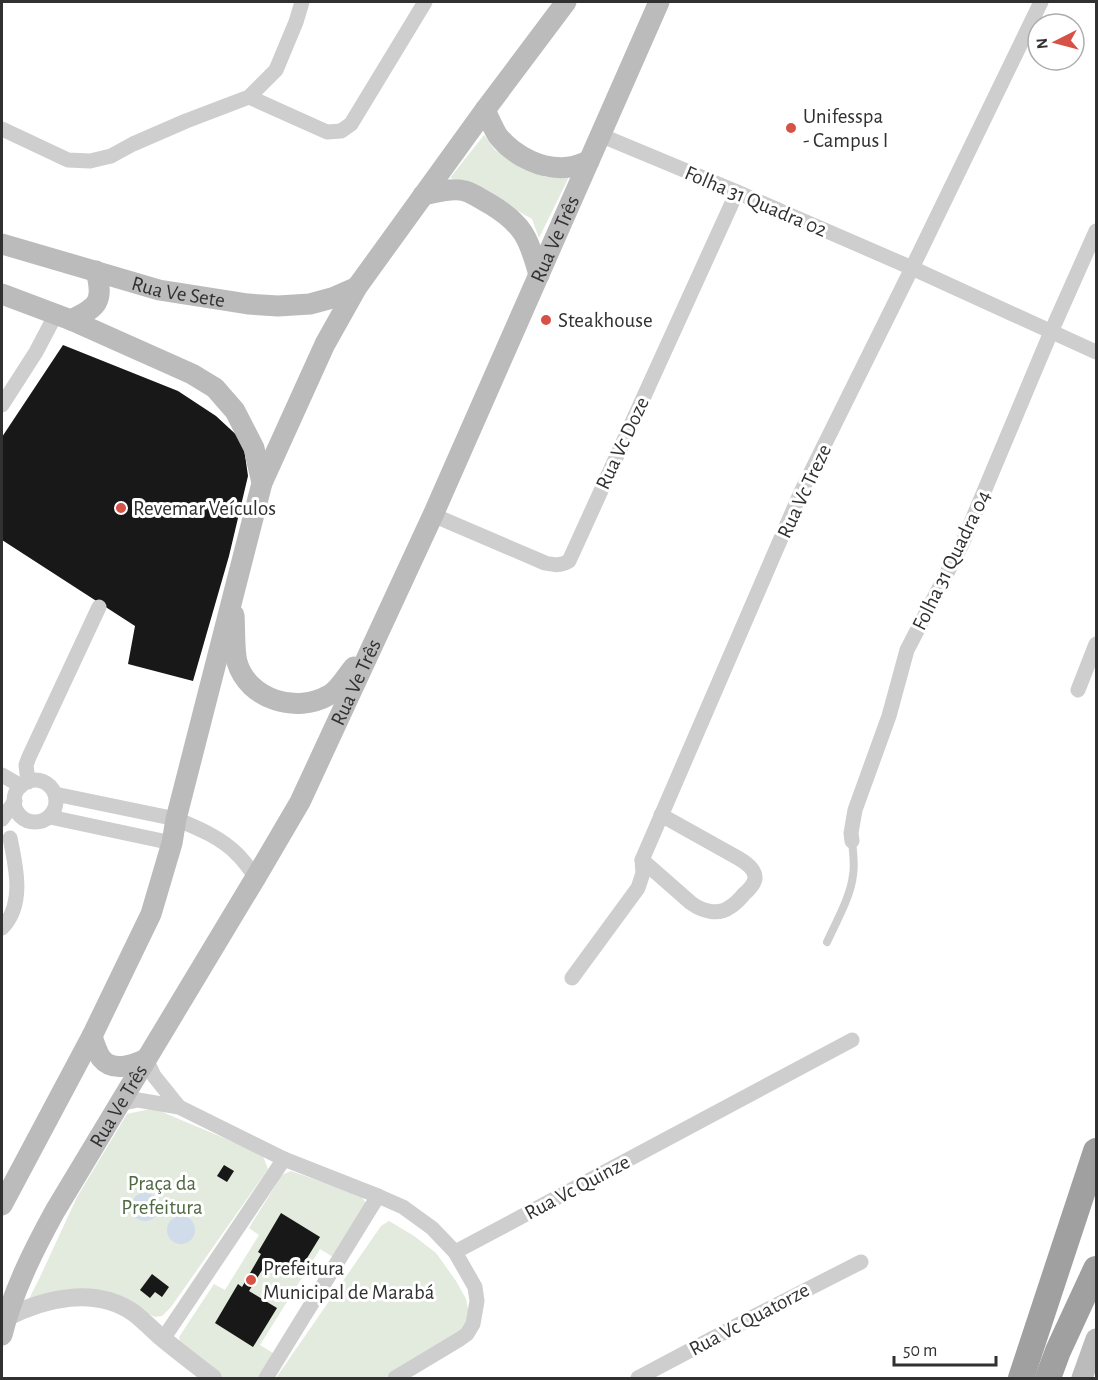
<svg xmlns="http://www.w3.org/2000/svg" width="1098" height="1380" viewBox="0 0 1098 1380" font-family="'Alegreya Sans',sans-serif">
  <rect width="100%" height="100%" fill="#fff"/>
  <g fill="#e3eade">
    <polygon points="484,135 495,150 545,177 571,173 539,238 532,219 466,182 450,178"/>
    <polygon points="150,1109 156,1109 167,1114 257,1152 263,1156 268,1169 171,1307 162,1316 155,1317 128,1304 27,1303 40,1277 77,1197 127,1114"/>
    <polygon points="291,1171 361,1196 366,1203 333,1257 320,1249 260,1345 273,1353 260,1378 222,1378 181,1346 179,1337 214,1284 225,1290 259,1235 249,1228 282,1175"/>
    <polygon points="389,1221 414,1236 436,1253 456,1281 466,1299 469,1314 466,1327 456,1338 385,1378 276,1378 381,1226"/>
  </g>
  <g fill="#d0dcea">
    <circle cx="145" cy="1207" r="14"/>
    <circle cx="181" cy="1230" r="14"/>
  </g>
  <g fill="#181818">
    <polygon points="63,345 178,391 216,416 243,441 248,476 229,556 193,681 128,664 135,626 2,540 2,437"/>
    <polygon points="224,1165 234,1171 227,1182 217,1176"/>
    <polygon points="281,1213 320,1237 296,1276 269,1259 249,1291 277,1308 253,1347 215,1323 238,1284 242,1287 261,1254 258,1252"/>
    <polygon points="152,1274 169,1287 162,1297 155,1292 150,1298 140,1290"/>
  </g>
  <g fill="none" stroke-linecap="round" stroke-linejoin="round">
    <path stroke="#cecece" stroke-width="8" d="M827,942C836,922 851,896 853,875C855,864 853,852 852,841"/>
    <g stroke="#cecece" stroke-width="15">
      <polyline points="249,97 327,132 341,131 351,124 425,2"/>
      <polyline points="2,129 68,160 90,161 111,156 133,144 186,121 249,97 276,70 296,22 302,2"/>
      <polyline points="600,135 737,192 912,268 1096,352"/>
      <polyline points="2,405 36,352 56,314"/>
      <path d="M433,515L545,563C555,565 560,566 569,561L737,192"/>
      <polyline points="1078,690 1096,644"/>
      <polyline points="2,775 21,786"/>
      <circle cx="35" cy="801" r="21"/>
      <polyline points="28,782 26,765 29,757 99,607"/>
      <path d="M55,794L176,819C198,828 222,838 238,855C245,862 250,870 256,877"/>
      <polyline points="50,817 172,843"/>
      <polyline points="2,819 15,801"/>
      <polyline points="852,841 851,833 855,810 889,716 907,650 962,544 1051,332 1096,231"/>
      <path d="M642,860L691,903C702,911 718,916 730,907C735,904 740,899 744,894C748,891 754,884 755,879C756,869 745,862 738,858L661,815"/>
      <path d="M2,928C25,905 16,867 10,838"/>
      <polyline points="572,978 638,888 643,873 642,860 801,492 912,268 1041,2"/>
      <polyline points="146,1059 154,1076 179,1107"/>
      <polyline points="119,1104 138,1100 179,1107 284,1159 378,1196 403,1207 432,1228 455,1252 475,1287 477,1301 473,1324 467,1334 460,1339 395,1378"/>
      <polyline points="455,1252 852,1040"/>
      <polyline points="163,1339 284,1159"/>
      <polyline points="266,1378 378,1196"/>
      <polyline points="638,1378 755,1316 861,1262"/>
    </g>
    <path stroke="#cecece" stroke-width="18" d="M6,1318C45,1298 95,1286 134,1313C144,1321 153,1330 162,1338C179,1352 196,1365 213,1378"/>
    <g stroke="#bbb" stroke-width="21">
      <path d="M485,110C489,118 493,128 498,136C514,156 543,171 570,167C576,166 583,163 589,161"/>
      <path d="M423,195C435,193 452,187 465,191C473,193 482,200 490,204C523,224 529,238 539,275"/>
      <path id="s1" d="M2,244L159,290L248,304L278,306L310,304L332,298L357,287"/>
      <polyline points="2,294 71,320 192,374 215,388 235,411 254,448 262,483"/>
      <path d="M71,320C98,307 104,302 96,271"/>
      <path d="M234,615C235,628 234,651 237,662C248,700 297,714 329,695C338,691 347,675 354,667"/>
      <path d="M92,1036C94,1043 97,1052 101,1058C113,1073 133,1065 146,1059"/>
      <polyline points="2,1205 92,1036 151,914 172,843 176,819 262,483 325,344 357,287 485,110 566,2"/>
      <path id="s2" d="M2,1335C13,1291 33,1251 55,1211L256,877L300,802L433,515L659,2"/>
      <polyline points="1082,1378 1096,1339"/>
    </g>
    <g stroke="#a0a0a0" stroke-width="26">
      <polyline points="1021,1378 1096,1151"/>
      <polyline points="1048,1378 1058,1351 1096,1269"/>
    </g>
  </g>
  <g fill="#d65146" stroke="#fff" stroke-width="2">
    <circle cx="791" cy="128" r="6"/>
    <circle cx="546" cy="320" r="6"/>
    <circle cx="121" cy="508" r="6"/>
    <circle cx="251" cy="1280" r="6"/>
  </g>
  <g text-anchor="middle" stroke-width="6" stroke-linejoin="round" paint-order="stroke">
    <g font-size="21" fill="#313131" stroke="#fff" text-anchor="start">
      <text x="803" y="123">Unifesspa<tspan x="803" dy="24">- Campus I</tspan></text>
      <text x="558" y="327">Steakhouse</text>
      <text x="133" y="515">Revemar Veículos</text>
      <text x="263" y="1275">Prefeitura<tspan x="263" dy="24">Municipal de Marabá</tspan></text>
    </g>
    <g font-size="21" fill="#313131" stroke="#fff">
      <text transform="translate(756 201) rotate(23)" y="7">Folha 31 Quadra 02</text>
      <text dy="7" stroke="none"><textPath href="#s2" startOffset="1230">Rua Ve Três</textPath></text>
      <text dy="7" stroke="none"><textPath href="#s1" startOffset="183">Rua Ve Sete</textPath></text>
      <text transform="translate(622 443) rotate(-65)" y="7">Rua Vc Doze</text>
      <text transform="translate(804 491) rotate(-65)" y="7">Rua Vc Treze</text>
      <text transform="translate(951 560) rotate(-64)" y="7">Folha 31 Quadra 04</text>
      <text dy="7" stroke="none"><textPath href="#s2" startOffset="744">Rua Ve Três</textPath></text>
      <text dy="7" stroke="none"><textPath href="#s2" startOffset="258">Rua Ve Três</textPath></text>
      <text transform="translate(577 1187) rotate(-28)" y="7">Rua Vc Quinze</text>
      <text transform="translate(749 1319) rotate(-28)" y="7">Rua Vc Quatorze</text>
    </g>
    <g font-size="21" fill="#4f6a42" stroke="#fff">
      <text x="162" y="1190">Praça da<tspan x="162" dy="24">Prefeitura</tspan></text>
    </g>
  </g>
  <rect width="1098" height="1380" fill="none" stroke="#313131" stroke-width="6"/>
  <g transform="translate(1056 42) rotate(264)"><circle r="28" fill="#ffffff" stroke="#adadad" stroke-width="1.5"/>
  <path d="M0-4.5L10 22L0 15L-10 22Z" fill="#d65146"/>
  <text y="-9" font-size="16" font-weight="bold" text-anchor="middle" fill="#313131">N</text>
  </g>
  <path d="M894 1356v9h102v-9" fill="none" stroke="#313131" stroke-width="3"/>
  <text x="903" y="1356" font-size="18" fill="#313131" stroke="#ffffff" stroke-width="4.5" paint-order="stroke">50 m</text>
</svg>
